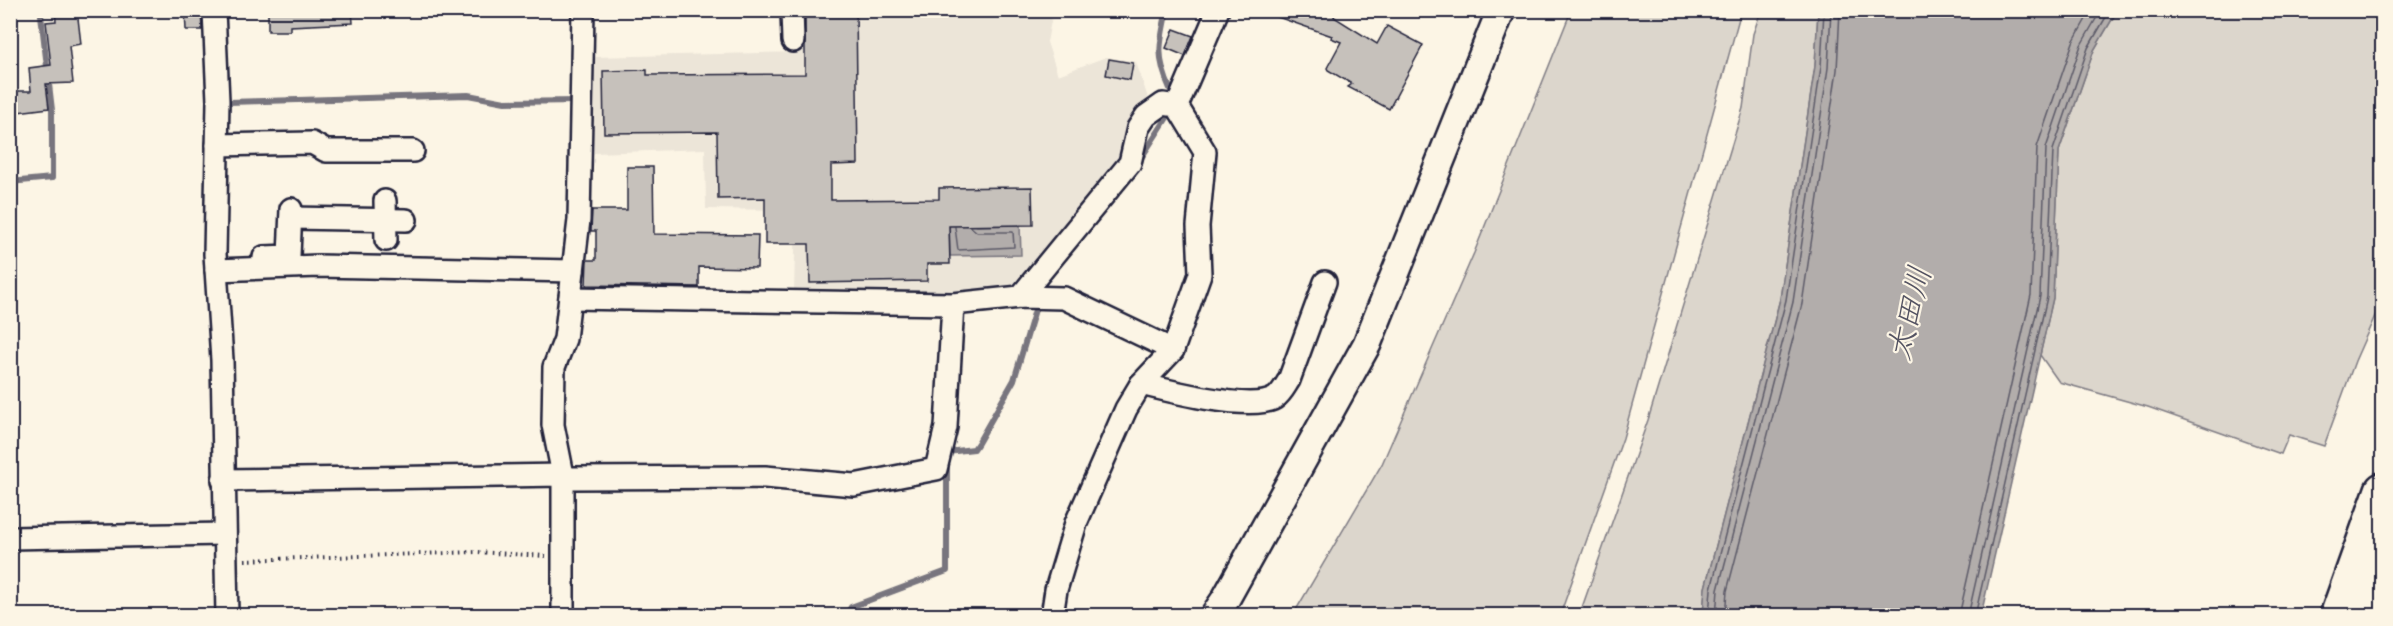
<svg xmlns="http://www.w3.org/2000/svg" width="2393" height="626" viewBox="0 0 2393 626" font-family="Caveat,'Klee One',sans-serif">
  <rect width="100%" height="100%" fill="#fcf5e5"/>
  <filter id="ink" filterUnits="userSpaceOnUse"><feTurbulence type="fractalNoise" baseFrequency=".0167" numOctaves="2"/><feDisplacementMap in="SourceGraphic" scale="12" xChannelSelector="R" yChannelSelector="G"/><feConvolveMatrix kernelMatrix="1 2 1 2 8 2 1 2 1" color-interpolation-filters="sRGB"/></filter>
  <g filter="url(#ink)">
    <polygon fill="#ece5d8" points="798,11 1053,11 1047,42 1058,75 1106,57 1136,62 1148,98 1132,114 1118,160 1011,287 1002,291 956,294 794,293 796,210 706,209 705,149 594,153 593,57 800,52"/>
    <g fill="#dcd6cc" stroke="#7f7c84" stroke-width="1.5">
      <polygon points="1571,11 1741,11 1623,438 1560,615 1293,615 1382,464 1474,253"/>
      <polygon points="1761,11 1818,11 1815,66 1780,299 1705,588 1703,615 1579,616 1648,420 1743,108 1753,34"/>
      <polygon points="2117,11 2382,11 2382,300 2355,361 2324,446 2289,435 2281,454 2148,407 2059,382 2040,355 2053,298 2059,151 2094,50"/>
    </g>
    <g fill="#b2adab" stroke="#78757e" stroke-width="1.5">
      <polygon points="1818,11 2117,11 2094,50 2059,151 2053,298 1981,615 1703,615 1705,588 1780,299 1815,66"/>
      <polygon points="949,212 977,226 1020,225 1021,255 950,256"/>
    </g>
    <g fill="none" stroke-linecap="round" stroke-linejoin="round">
      <g stroke="#5c5a68" stroke-width="1.5">
        <polyline points="955,227 958,250 1014,247 1013,232 977,232 971,227"/>
        <polyline points="1709,616 1711,589 1786,300 1821,67 1824,10"/>
        <polyline points="1716,616 1718,590 1793,302 1828,68 1831,10"/>
        <polyline points="1725,616 1727,591 1802,304 1837,70 1840,10"/>
        <polyline points="1959,616 2031,295 2037,147 2073,42 2091,10"/>
        <polyline points="1968,616 2040,296 2046,148 2081,45 2101,10"/>
        <polyline points="1975,616 2047,297 2053,150 2088,48 2110,10"/>
      </g>
      <g stroke="#78757e" stroke-width="6">
        <path d="M1167,10C1159,45 1156,58 1171,91"/>
        <polyline points="229,102 468,95 505,102 577,101"/>
        <polyline points="1138,163 1170,113"/>
        <polyline points="10,182 52,178 52,110 41,15"/>
        <polyline points="846,616 851,607 947,571 947,452 974,449 978,443 1014,380 1037,303"/>
      </g>
    </g>
    <g fill="#c6c1bb" stroke="#22223b" stroke-width="1.5">
      <polygon points="55,10 77,10 81,44 69,46 73,83 46,84 49,108 10,113 10,91 31,91 29,68 51,65 46,22 56,21"/>
      <polygon points="185,10 201,10 202,30 186,30"/>
      <polygon points="268,10 352,10 353,23 290,26 290,31 268,31"/>
      <polygon points="805,10 856,10 858,164 831,165 831,200 939,199 939,188 1032,187 1033,225 949,226 950,264 927,264 927,281 810,283 809,244 765,244 765,198 718,199 717,132 604,133 603,71 647,70 647,75 805,74"/>
      <polygon points="1266,10 1336,10 1334,17 1377,44 1387,26 1423,45 1389,109 1348,87 1352,84 1328,70 1327,68 1341,42 1331,38 1332,36 1266,13"/>
      <polygon points="1174,29 1193,36 1185,56 1166,48"/>
      <polygon points="1109,59 1133,63 1130,80 1106,75"/>
      <polygon points="627,167 653,167 654,234 758,235 757,268 699,267 699,287 586,285 587,260 596,260 596,231 591,231 592,210 627,210"/>
    </g>
    <g fill="none" stroke-linecap="round" stroke-linejoin="round">
      <defs>
        <g id="minor">
          <polyline points="214,10 218,101 215,254 222,360 227,616"/>
          <polyline points="792,10 793,41"/>
          <polyline points="217,145 312,143 326,151 413,151"/>
          <polyline points="385,201 386,240"/>
          <polyline points="291,218 406,220"/>
          <polyline points="264,257 289,256 291,209"/>
          <polyline points="216,270 318,266 573,271"/>
          <polyline points="1020,297 1130,163 1138,128 1146,116 1163,104 1177,106"/>
          <polyline points="570,298 953,304 1020,297 1064,298 1173,350"/>
          <path d="M1141,384C1169,391 1251,412 1275,398C1282,393 1285,386 1289,380L1325,282"/>
          <polyline points="223,480 563,475 571,478 765,477 854,485 936,469 946,427 953,304"/>
          <polyline points="10,538 224,534"/>
          <polyline points="563,616 563,475 553,425 554,367 565,339 579,220 583,10"/>
          <polyline points="1052,616 1056,590 1076,523 1126,409 1141,384 1173,350 1200,274 1198,226 1205,152 1177,106 1218,10"/>
        </g>
        <polyline id="tertiary" points="1214,616 1225,600 1367,344 1501,10"/>
        <g id="primary">
          <polyline points="2337,616 2382,490"/>
          <polyline points="2364,616 2382,565"/>
        </g>
      </defs>
      <use href="#minor" stroke="#22223b" stroke-width="26"/>
      <use href="#tertiary" stroke="#22223b" stroke-width="32"/>
      <use href="#primary" stroke="#22223b" stroke-width="38"/>
      <polyline stroke="#22223b" stroke-width="4" stroke-dasharray="1.5 4.5" stroke-linecap="butt" points="245,560 477,552 546,556"/>
      <use href="#minor" stroke="#fcf5e5" stroke-width="21"/>
      <use href="#tertiary" stroke="#fcf5e5" stroke-width="27"/>
      <use href="#primary" stroke="#fcf5e5" stroke-width="33"/>
    </g>
  </g>
  <g text-anchor="middle" stroke-width="4.5" stroke-linejoin="round" paint-order="stroke">
    <g font-size="32" font-style="italic" fill="#545362" stroke="#fcf5e5">
      <text transform="translate(1909 313) rotate(-76)" y="11">太田川</text>
    </g>
  </g>
  <rect width="2393" height="626" fill="none" stroke="#fcf5e5" stroke-width="36"/>
  <rect x="18" y="18" width="2357" height="590" fill="none" stroke="#22223b" stroke-width="2" filter="url(#ink)"/>
</svg>
